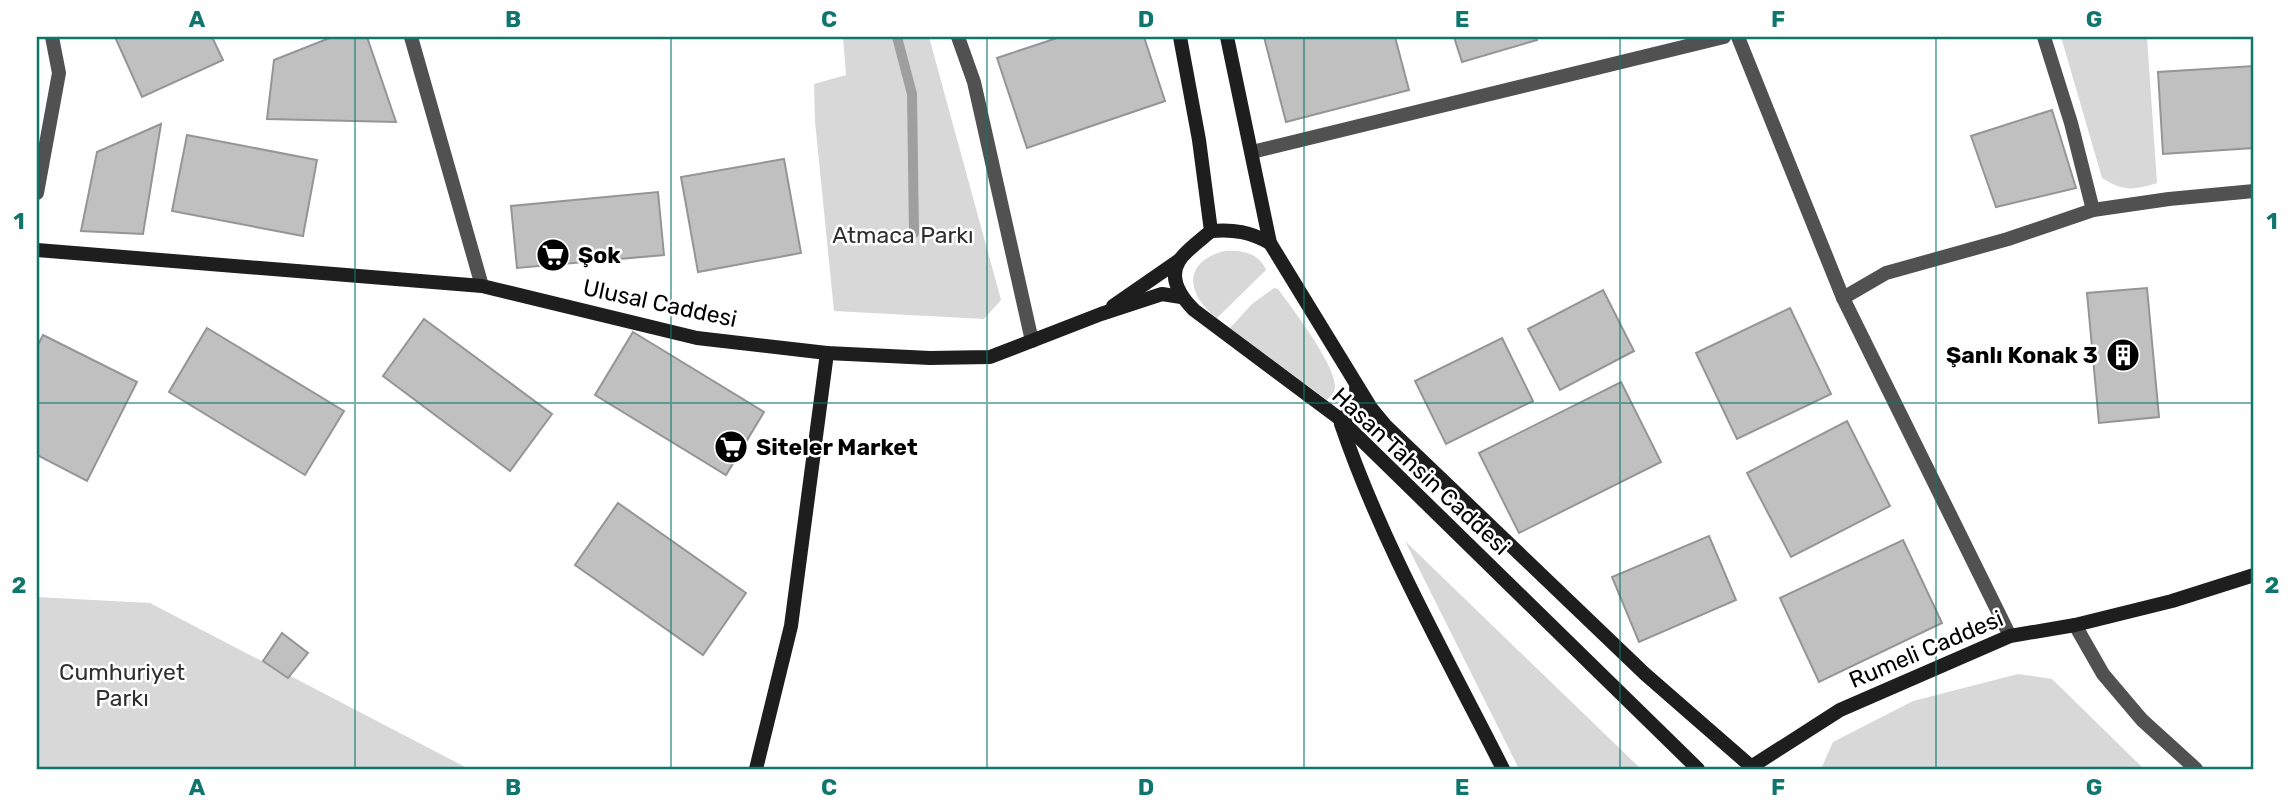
<svg xmlns="http://www.w3.org/2000/svg" width="2291" height="806" viewBox="0 0 2291 806" font-family="Rubik,sans-serif">
  <rect width="100%" height="100%" fill="#fff"/>
  <g fill="#d8d8d8">
    <polygon points="843,37 929,37 1001,300 984,319 834,311 815,121 814,84 846,75"/>
    <path d="M2061,37H2147L2157,183C2133,190 2124,192 2102,178Z"/>
    <path d="M1225,251C1242,250 1259,253 1266,270L1217,318C1186,295 1182,261 1225,251Z"/>
    <path d="M1274,288L1278,289C1292,308 1335,364 1335,386C1335,393 1331,396 1327,400L1230,328L1252,304Z"/>
    <polygon points="1405,541 1641,769 1519,769"/>
    <polygon points="37,597 150,603 469,769 37,769"/>
    <polygon points="2018,674 2052,679 2144,769 1821,769 1833,742 1913,701"/>
  </g>
  <g fill="none" stroke-linecap="round" stroke-linejoin="round">
    <polyline stroke="#9f9f9f" stroke-width="10" points="897,37 912,94 914,233"/>
  </g>
  <g fill="#c0c0c0" stroke="#959595" stroke-width="2">
    <polygon points="115,37 212,37 223,60 142,97"/>
    <polygon points="332,37 367,37 396,122 267,119 274,60"/>
    <polygon points="1060,37 1144,37 1165,101 1027,148 997,58"/>
    <polygon points="1264,37 1395,37 1409,90 1286,122"/>
    <polygon points="1454,37 1536,37 1537,40 1462,62"/>
    <polygon points="2254,66 2254,148 2163,154 2158,72"/>
    <polygon points="2052,110 2076,188 1996,207 1971,136"/>
    <polygon points="161,124 143,234 81,231 97,152"/>
    <polygon points="187,135 317,160 303,236 172,211"/>
    <polygon points="784,159 801,253 698,272 681,177"/>
    <polygon points="658,192 664,255 517,268 511,206"/>
    <polygon points="2147,288 2159,417 2099,423 2087,293"/>
    <polygon points="1603,290 1634,351 1560,390 1528,329"/>
    <polygon points="1790,308 1831,394 1737,439 1696,353"/>
    <polygon points="424,319 552,414 510,471 383,376"/>
    <polygon points="207,328 344,411 305,475 169,392"/>
    <polygon points="633,332 764,412 726,475 595,395"/>
    <polygon points="43,335 137,382 87,481 37,455 37,347"/>
    <polygon points="1502,338 1533,401 1446,444 1415,381"/>
    <polygon points="1621,382 1661,462 1519,533 1479,453"/>
    <polygon points="1847,421 1890,506 1791,557 1747,473"/>
    <polygon points="618,503 746,593 703,655 575,565"/>
    <polygon points="1709,536 1736,600 1639,642 1612,577"/>
    <polygon points="1903,540 1942,623 1819,682 1780,598"/>
    <polygon points="282,633 308,653 288,678 263,661"/>
  </g>
  <g fill="none" stroke-linecap="round" stroke-linejoin="round">
    <g stroke="#515151" stroke-width="14">
      <polyline points="411,37 482,286"/>
      <polyline points="958,37 974,82 1032,341"/>
      <polyline points="1738,37 1843,298 2010,636"/>
      <polyline points="2044,37 2071,123 2093,210"/>
      <polyline points="1252,152 1724,37"/>
      <polyline points="37,193 59,73 52,37"/>
      <polyline points="1843,298 1886,273 2008,239 2093,210 2169,199 2254,191"/>
      <polyline points="2075,625 2103,674 2142,720 2196,769"/>
    </g>
    <g stroke="#1e1e1e" stroke-width="14">
      <path d="M1180,37L1199,140L1211,231C1203,238 1184,252 1179,261C1168,279 1182,298 1194,310L1340,419L1698,769"/>
      <polyline points="1227,37 1270,243 1371,408 1385,425 1645,674 1754,769"/>
      <path d="M1211,231C1234,229 1250,232 1270,243"/>
      <polyline points="37,250 482,286 697,338 827,353 930,358 990,357 1101,314 1162,294 1181,297"/>
      <polyline points="1113,306 1178,261"/>
      <polyline points="1340,419 1350,414 1358,402 1356,388"/>
      <path d="M1341,424C1382,544 1446,656 1503,769"/>
      <polyline points="1751,767 1840,710 2010,636 2075,625 2172,601 2254,575"/>
      <polyline points="756,769 791,626 827,353"/>
    </g>
  </g>
  <path fill="none" stroke="#0f766e" stroke-width="2" stroke-opacity="0.55" d="M355,37V769M671,37V769M987,37V769M1304,37V769M1620,37V769M1936,37V769M37,403H2254"/>
  <defs>
    <symbol id="supermarket-disc" viewBox="-11 -11 22 22"><circle r="9.5" fill="#000" stroke="#fff"/><path d="M-6-5.5h2.5l.6 2H6L4.5 2H-2.5L-4.4-4H-6ZM-1.5 3.2a1.3 1.3 0 1 0 .1 0ZM3 3.2a1.3 1.3 0 1 0 .1 0Z" fill="#fff"/></symbol>
    <symbol id="building-disc" viewBox="-11 -11 22 22"><circle r="9.5" fill="#000" stroke="#fff"/><path d="M-4-6H4V6H1V3H-1V6H-4ZM-2.5-4.3h1.7v1.8h-1.7ZM.8-4.3h1.7v1.8H.8ZM-2.5-1h1.7V.8h-1.7ZM.8-1h1.7V.8H.8Z" fill="#fff"/></symbol>
  </defs>
  <g fill-rule="evenodd">
    <use href="#supermarket-disc" x="534" y="236" width="38" height="38"/>
    <use href="#building-disc" x="2104" y="336" width="38" height="38"/>
    <use href="#supermarket-disc" x="712" y="428" width="38" height="38"/>
  </g>
  <g text-anchor="middle" stroke-width="5" stroke-linejoin="round" paint-order="stroke">
    <g font-size="23" fill="#2f2f2f" stroke="#fff">
      <text x="903" y="243">Atmaca Parkı</text>
      <text x="122" y="680">Cumhuriyet<tspan x="122" dy="26">Parkı</tspan></text>
    </g>
    <g font-size="23" font-weight="bold" fill="#000" stroke="#fff" text-anchor="start">
      <text x="578" y="263">Şok</text>
      <text x="2098" y="363" text-anchor="end">Şanlı Konak 3</text>
      <text x="756" y="455">Siteler Market</text>
    </g>
    <g font-size="23" fill="#000" stroke="#fff">
      <text transform="translate(660 303) rotate(12)" y="8">Ulusal Caddesi</text>
      <text transform="translate(1421 471) rotate(43)" y="8">Hasan Tahsin Caddesi</text>
      <text transform="translate(1926 649) rotate(-23)" y="8">Rumeli Caddesi</text>
    </g>
  </g>
  <rect width="2291" height="806" fill="none" stroke="#ffffff" stroke-width="77"/>
  <rect x="38" y="38" width="2214" height="730" fill="none" stroke="#0f766e" stroke-width="2.5"/>
  <g font-size="23" text-anchor="middle" font-weight="bold" fill="#0f766e">
    <text x="197" y="27">A</text>
    <text x="513" y="27">B</text>
    <text x="829" y="27">C</text>
    <text x="1146" y="27">D</text>
    <text x="1462" y="27">E</text>
    <text x="1778" y="27">F</text>
    <text x="2094" y="27">G</text>
    <text x="19" y="229">1</text>
    <text x="2272" y="229">1</text>
    <text x="19" y="593">2</text>
    <text x="2272" y="593">2</text>
    <text x="197" y="795">A</text>
    <text x="513" y="795">B</text>
    <text x="829" y="795">C</text>
    <text x="1146" y="795">D</text>
    <text x="1462" y="795">E</text>
    <text x="1778" y="795">F</text>
    <text x="2094" y="795">G</text>
  </g>
</svg>
